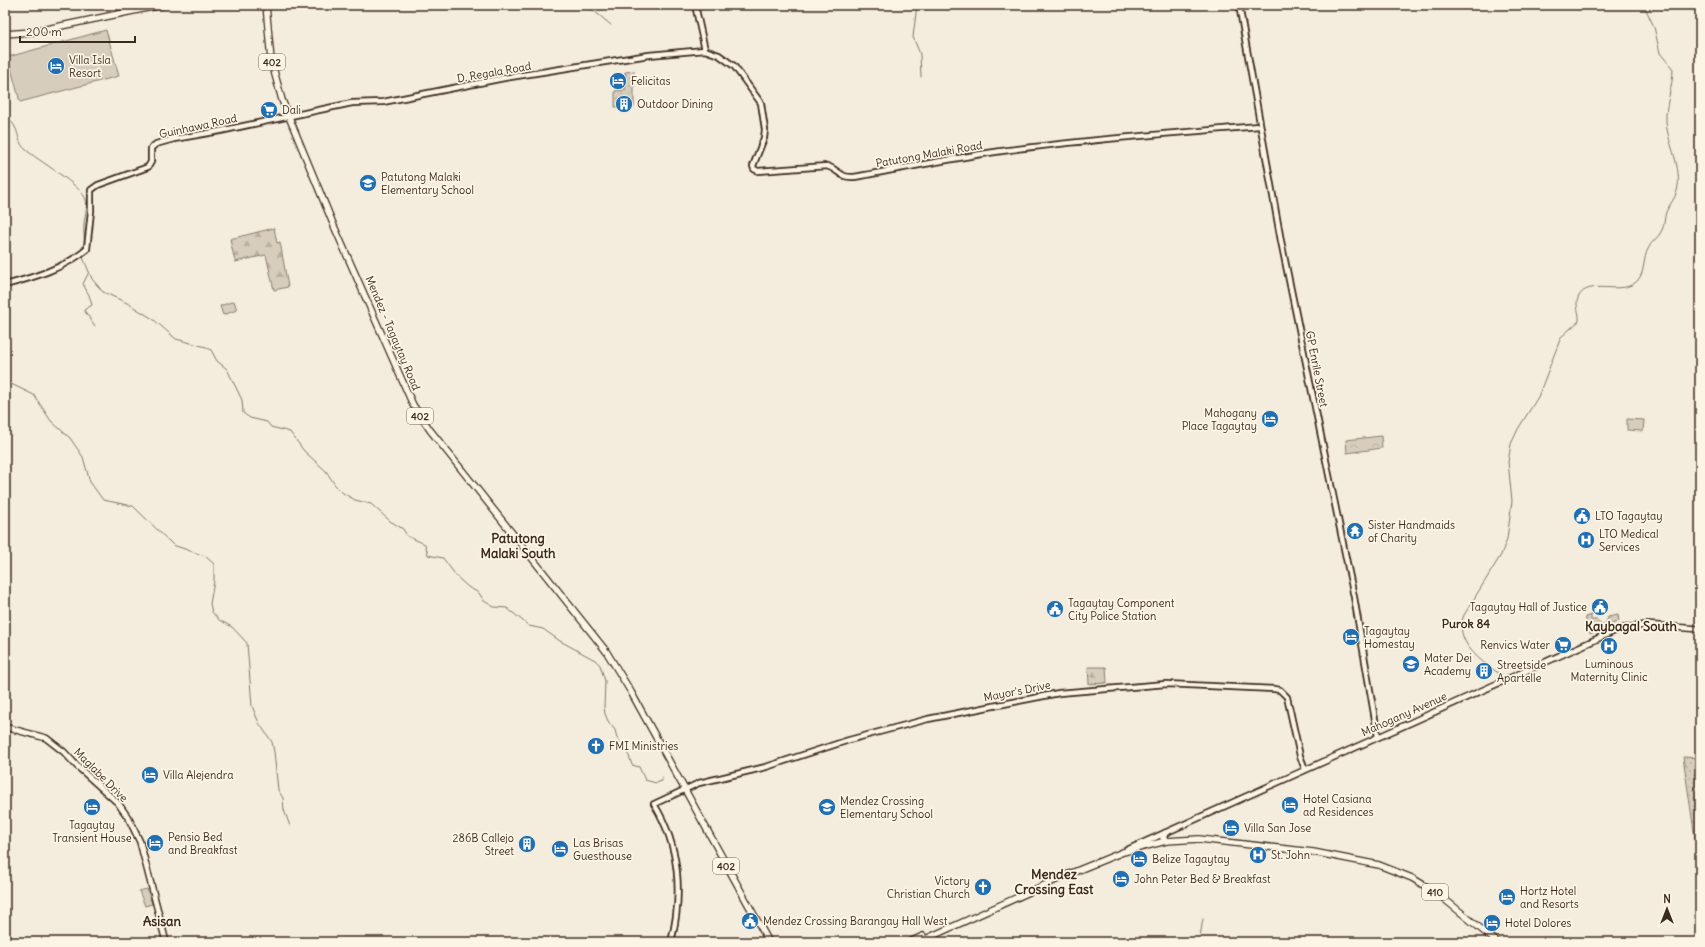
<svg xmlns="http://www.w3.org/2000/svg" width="1705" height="947" viewBox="0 0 1705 947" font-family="Delius,sans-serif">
  <defs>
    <pattern id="grass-dots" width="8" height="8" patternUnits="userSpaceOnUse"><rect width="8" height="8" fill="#d6cdbd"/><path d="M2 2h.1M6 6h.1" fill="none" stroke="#b9b0a2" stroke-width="1.8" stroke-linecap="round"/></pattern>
    <pattern id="forest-firs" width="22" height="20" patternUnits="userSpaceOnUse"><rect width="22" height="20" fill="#d6cdbd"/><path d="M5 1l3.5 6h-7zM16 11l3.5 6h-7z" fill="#b9b0a2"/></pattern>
    <pattern id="park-crowns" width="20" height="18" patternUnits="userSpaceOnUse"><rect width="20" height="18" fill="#d6cdbd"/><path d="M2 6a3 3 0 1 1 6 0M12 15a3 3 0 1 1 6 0" fill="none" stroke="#b9b0a2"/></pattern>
  </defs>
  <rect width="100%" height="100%" fill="#f4eddd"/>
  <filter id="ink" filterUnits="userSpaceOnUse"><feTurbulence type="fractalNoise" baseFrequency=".025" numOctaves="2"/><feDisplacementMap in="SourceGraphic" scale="8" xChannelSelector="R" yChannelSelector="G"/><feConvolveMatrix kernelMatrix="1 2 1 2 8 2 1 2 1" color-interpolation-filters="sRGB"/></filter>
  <g filter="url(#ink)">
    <g fill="url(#grass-dots)" stroke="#887c6e">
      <polygon points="634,71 634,107 615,107 615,91 625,90 625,72"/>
      <polygon points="1591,615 1591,620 1597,620 1602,624 1606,623 1608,617 1618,615 1619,621 1590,634 1585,617"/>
      <polygon points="1683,757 1700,758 1700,872"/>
    </g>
    <g fill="url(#forest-firs)" stroke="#887c6e">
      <polygon points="274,228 277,243 280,242 288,287 274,290 266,255 235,262 230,239"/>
      <polygon points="1088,667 1106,667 1107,683 1089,684"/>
    </g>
    <polygon fill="url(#park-crowns)" stroke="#887c6e" points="1381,436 1382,448 1347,453 1346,440"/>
    <g fill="#d6cdbd" stroke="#887c6e">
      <polygon points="106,30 119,76 20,102 8,57"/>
      <polygon points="234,301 237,310 223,315 220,306"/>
      <polygon points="1627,419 1644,420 1643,431 1627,430"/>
      <polygon points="147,889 152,904 145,906 139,891"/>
    </g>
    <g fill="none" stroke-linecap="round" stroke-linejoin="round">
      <g stroke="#817466" stroke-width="1">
        <polyline points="587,5 611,25"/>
        <polyline points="917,5 913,37 920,54 921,77"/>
        <path d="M5,116C22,128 15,140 25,149C37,160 83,186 86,200C88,208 84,217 84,225C83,231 85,237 84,243C83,246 81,248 81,252"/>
        <polyline points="82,255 92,279 103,292 127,303 153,319 176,339 206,347 211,350 217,361 227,369 242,400 243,413 250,418 267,422 271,427 290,432 304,451 326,471 335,485 343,493 355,500 371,504 390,521 403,529 406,534"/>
        <polyline points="89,272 83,284 89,295 92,305 84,310 95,326"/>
        <polyline points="5,381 34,395 51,421 70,438 83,457 90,482 103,500 133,506 173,545 205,556 214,564 214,581 210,604 212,612 219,620 232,627 247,643 252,706 259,723 272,742 274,752 278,790 283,798 284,810 290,826"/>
        <polyline points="407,536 425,544 428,555 443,558 457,577 468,587 479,593 484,601 494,607 507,608 529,626 543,629 560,641 595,660 600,665 605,681 604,707 605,714 608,721 615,730 617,738 629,756 632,765 639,767 645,780 656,783 662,781 662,777"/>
        <path d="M1502,675C1483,664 1452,641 1464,615L1501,555L1507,539L1512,501L1508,462L1511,444L1518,429L1538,397L1561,337L1579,321C1580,313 1575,306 1578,298C1587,276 1623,298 1638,280C1645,272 1643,258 1648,249C1651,241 1659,238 1662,230C1665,224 1664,218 1666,212C1669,205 1675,199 1677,191C1683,168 1668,145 1666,122C1665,104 1673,87 1673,69L1660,53L1654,27L1644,5"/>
        <polyline points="1199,942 1203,919"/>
      </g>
      <defs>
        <g id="tertiary">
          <polyline points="695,5 705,50"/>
          <polyline points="1239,5 1281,241 1354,597 1378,737"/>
          <path d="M5,285C32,278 65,268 87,249L91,211V190L98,185L148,167L151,162V148L156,144L174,139L220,131L352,103L383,102L504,78L649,55L705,50L719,55L734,66L761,103L765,130L764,138L753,166L754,169L758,171L827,166C840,170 839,178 854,177C906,168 957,157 1009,150C1092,139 1176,133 1259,126"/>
          <path d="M671,942C683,895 680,846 654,804L699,783L766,767L849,740L928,719L1059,693L1166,684L1274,689L1280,690L1287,697L1300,756L1305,769"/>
        </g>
        <g id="secondary">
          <polyline points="5,727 46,738 64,752 77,766 118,803 129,819 140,842 166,942"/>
          <polyline points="1127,850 1619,629 1646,625 1700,629"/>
        </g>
        <g id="primary">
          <polyline points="266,5 271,60 282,100 334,226 413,405 430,430 606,651 631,692 769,942"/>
          <polyline points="5,34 32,32 162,5"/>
          <polyline points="1165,833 1163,838 1166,841"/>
          <polyline points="910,942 923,936"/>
          <polyline points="919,942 1069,874 1123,852 1166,841 1199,839 1313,852 1379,865 1412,878 1437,893 1497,942"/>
        </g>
      </defs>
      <use href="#tertiary" stroke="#3b2a1e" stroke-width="8"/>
      <use href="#secondary" stroke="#3b2a1e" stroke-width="8"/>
      <use href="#primary" stroke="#3b2a1e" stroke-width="8"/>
      <use href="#tertiary" stroke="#fcf5e5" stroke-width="4.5"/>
      <use href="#secondary" stroke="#fcf5e5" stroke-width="5"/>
      <use href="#primary" stroke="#fcf5e5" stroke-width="5.5"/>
    </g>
  </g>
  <defs>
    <symbol id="hotel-disc" viewBox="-11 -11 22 22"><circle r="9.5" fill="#1f6fb2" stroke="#fcf5e5"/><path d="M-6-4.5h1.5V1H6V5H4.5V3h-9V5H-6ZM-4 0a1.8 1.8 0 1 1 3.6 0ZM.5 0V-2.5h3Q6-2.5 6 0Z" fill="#fff"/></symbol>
    <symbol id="building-disc" viewBox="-11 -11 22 22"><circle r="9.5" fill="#1f6fb2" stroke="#fcf5e5"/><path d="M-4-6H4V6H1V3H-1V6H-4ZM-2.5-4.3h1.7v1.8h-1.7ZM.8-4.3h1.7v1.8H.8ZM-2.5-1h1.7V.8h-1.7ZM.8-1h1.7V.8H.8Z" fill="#fff"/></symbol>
    <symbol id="supermarket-disc" viewBox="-11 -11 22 22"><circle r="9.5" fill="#1f6fb2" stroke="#fcf5e5"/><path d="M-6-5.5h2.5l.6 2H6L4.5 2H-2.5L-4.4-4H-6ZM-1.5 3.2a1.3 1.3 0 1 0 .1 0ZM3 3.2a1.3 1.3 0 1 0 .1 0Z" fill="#fff"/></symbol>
    <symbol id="school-disc" viewBox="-11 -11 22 22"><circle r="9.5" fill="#1f6fb2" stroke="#fcf5e5"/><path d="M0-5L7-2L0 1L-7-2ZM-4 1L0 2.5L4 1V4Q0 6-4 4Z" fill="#fff"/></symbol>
    <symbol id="civic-disc" viewBox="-11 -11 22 22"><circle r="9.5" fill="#1f6fb2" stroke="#fcf5e5"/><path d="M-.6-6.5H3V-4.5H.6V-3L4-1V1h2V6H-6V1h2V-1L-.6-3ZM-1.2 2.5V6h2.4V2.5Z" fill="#fff"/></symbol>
    <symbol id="temple-disc" viewBox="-11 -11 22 22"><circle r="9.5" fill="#1f6fb2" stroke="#fcf5e5"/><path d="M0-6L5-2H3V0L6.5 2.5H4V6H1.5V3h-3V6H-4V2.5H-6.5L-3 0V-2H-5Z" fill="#fff"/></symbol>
    <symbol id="hospital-disc" viewBox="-11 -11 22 22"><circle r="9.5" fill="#1f6fb2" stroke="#fcf5e5"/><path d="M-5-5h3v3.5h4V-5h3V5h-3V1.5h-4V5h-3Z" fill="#fff"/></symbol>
    <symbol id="church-disc" viewBox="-11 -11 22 22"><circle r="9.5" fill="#1f6fb2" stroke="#fcf5e5"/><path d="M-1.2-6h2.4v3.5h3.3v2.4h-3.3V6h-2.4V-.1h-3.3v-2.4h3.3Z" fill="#fff"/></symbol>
  </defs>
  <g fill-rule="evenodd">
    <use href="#hotel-disc" x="46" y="56" width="20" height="20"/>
    <use href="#hotel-disc" x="608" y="71" width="20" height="20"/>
    <use href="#building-disc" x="614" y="94" width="20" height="20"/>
    <use href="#supermarket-disc" x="259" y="100" width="20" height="20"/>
    <use href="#school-disc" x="358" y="173" width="20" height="20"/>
    <use href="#hotel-disc" x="1260" y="409" width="20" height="20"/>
    <use href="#civic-disc" x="1572" y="506" width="20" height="20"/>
    <use href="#temple-disc" x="1345" y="521" width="20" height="20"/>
    <use href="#hospital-disc" x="1576" y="530" width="20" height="20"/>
    <use href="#civic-disc" x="1590" y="597" width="20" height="20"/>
    <use href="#civic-disc" x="1045" y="599" width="20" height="20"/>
    <use href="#hotel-disc" x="1341" y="627" width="20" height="20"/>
    <use href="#supermarket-disc" x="1553" y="635" width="20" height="20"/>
    <use href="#hospital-disc" x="1599" y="636" width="20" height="20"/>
    <use href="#school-disc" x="1401" y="654" width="20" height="20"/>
    <use href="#building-disc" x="1474" y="661" width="20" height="20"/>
    <use href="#church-disc" x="586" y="736" width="20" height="20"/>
    <use href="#hotel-disc" x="140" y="765" width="20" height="20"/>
    <use href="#hotel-disc" x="1280" y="795" width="20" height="20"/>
    <use href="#hotel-disc" x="82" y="797" width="20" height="20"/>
    <use href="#school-disc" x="817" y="797" width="20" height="20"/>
    <use href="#hotel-disc" x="1221" y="818" width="20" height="20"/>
    <use href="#hotel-disc" x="145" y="833" width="20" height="20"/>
    <use href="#building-disc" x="517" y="834" width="20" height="20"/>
    <use href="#hotel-disc" x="550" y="839" width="20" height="20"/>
    <use href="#hospital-disc" x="1248" y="845" width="20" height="20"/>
    <use href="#hotel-disc" x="1129" y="849" width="20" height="20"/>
    <use href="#hotel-disc" x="1111" y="869" width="20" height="20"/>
    <use href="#church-disc" x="973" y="877" width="20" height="20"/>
    <use href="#hotel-disc" x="1497" y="887" width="20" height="20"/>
    <use href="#civic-disc" x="740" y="911" width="20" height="20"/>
    <use href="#hotel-disc" x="1482" y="913" width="20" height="20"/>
  </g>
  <g text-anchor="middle" stroke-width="3.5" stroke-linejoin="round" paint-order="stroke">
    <g fill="#fcf5e5" stroke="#75675a" stroke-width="1">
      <rect x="259" y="54" width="26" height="16" rx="3"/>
      <rect x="407" y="408" width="26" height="16" rx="3"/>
      <rect x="713" y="858" width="26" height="16" rx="3"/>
      <rect x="1422" y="884" width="26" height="16" rx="3"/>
    </g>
    <g font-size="10" font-weight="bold" fill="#3b2a1e">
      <text x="272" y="66">402</text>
      <text x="420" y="420">402</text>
      <text x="726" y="870">402</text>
      <text x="1435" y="896">410</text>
    </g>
    <g font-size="11" fill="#3b2a1e" stroke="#fcf5e5" text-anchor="start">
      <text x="69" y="64">Villa Isla<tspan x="69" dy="13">Resort</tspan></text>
      <text x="631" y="85">Felicitas</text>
      <text x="637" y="108">Outdoor Dining</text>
      <text x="282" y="114">Dali</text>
      <text x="381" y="181">Patutong Malaki<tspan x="381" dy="13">Elementary School</tspan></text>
      <text x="1257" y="417" text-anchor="end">Mahogany<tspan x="1257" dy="13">Place Tagaytay</tspan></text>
      <text x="1595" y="520">LTO Tagaytay</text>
      <text x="1368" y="529">Sister Handmaids<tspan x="1368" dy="13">of Charity</tspan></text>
      <text x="1599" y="538">LTO Medical<tspan x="1599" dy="13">Services</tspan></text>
      <text x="1068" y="607">Tagaytay Component<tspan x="1068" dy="13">City Police Station</tspan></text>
      <text x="1587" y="611" text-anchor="end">Tagaytay Hall of Justice</text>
      <text x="1364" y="635">Tagaytay<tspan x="1364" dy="13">Homestay</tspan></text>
      <text x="1550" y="649" text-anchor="end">Renvics Water</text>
      <text x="1424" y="662">Mater Dei<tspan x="1424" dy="13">Academy</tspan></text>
      <text x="1609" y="668" text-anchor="middle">Luminous<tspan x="1609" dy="13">Maternity Clinic</tspan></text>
      <text x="1497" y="669">Streetside<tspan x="1497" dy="13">Apartelle</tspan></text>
      <text x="609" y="750">FMI Ministries</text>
      <text x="163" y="779">Villa Alejendra</text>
      <text x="1303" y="803">Hotel Casiana<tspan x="1303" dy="13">ad Residences</tspan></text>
      <text x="840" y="805">Mendez Crossing<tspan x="840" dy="13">Elementary School</tspan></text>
      <text x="92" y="829" text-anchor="middle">Tagaytay<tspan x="92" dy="13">Transient House</tspan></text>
      <text x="1244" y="832">Villa San Jose</text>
      <text x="168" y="841">Pensio Bed<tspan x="168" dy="13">and Breakfast</tspan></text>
      <text x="514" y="842" text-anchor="end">286B Callejo<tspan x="514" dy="13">Street</tspan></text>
      <text x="573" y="847">Las Brisas<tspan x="573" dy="13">Guesthouse</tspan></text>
      <text x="1271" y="859">St. John</text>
      <text x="1152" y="863">Belize Tagaytay</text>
      <text x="1134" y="883">John Peter Bed &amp; Breakfast</text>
      <text x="970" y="885" text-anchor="end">Victory<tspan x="970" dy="13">Christian Church</tspan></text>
      <text x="1520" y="895">Hortz Hotel<tspan x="1520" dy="13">and Resorts</tspan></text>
      <text x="763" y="925">Mendez Crossing Barangay Hall West</text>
      <text x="1505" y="927">Hotel Dolores</text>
    </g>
    <g font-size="11" fill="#3b2a1e" stroke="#fcf5e5">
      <text transform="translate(494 72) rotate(-10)" y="4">D. Regala Road</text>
      <text transform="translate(198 126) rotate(-12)" y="4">Guinhawa Road</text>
      <text transform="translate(929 154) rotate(-10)" y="4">Patutong Malaki Road</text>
      <text transform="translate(393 333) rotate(67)" y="4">Mendez - Tagaytay Road</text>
      <text transform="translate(1317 369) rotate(79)" y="4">GP Enrile Street</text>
      <text transform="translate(1017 691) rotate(-11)" y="4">Mayor's Drive</text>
      <text transform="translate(1404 714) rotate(-24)" y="4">Mahogany Avenue</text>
      <text transform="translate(101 775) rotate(45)" y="4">Maglabe Drive</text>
    </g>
    <g font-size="12" font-weight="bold" fill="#3b2a1e" stroke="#fcf5e5">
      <text x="1466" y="628">Purok 84</text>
    </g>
    <g font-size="13" font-weight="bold" fill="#3b2a1e" stroke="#fcf5e5">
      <text x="518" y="543">Patutong<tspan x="518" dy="15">Malaki South</tspan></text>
      <text x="1631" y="631">Kaybagal South</text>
      <text x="1054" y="879">Mendez<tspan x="1054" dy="15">Crossing East</tspan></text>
      <text x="162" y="926">Asisan</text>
    </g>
  </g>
  <rect width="1705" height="947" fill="none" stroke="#fcf5e5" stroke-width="20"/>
  <rect x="10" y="10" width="1685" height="927" fill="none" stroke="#3b2a1e" stroke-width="1.5" filter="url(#ink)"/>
  <g transform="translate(1667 909)" stroke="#fcf5e5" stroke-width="3" paint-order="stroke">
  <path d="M0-3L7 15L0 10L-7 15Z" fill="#3b2a1e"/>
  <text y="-6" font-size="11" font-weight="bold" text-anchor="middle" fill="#3b2a1e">N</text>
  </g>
  <path d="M20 36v6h115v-6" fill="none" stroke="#3b2a1e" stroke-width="2"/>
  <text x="26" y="36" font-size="12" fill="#3b2a1e" stroke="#fcf5e5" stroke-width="3" paint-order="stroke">200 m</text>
</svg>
